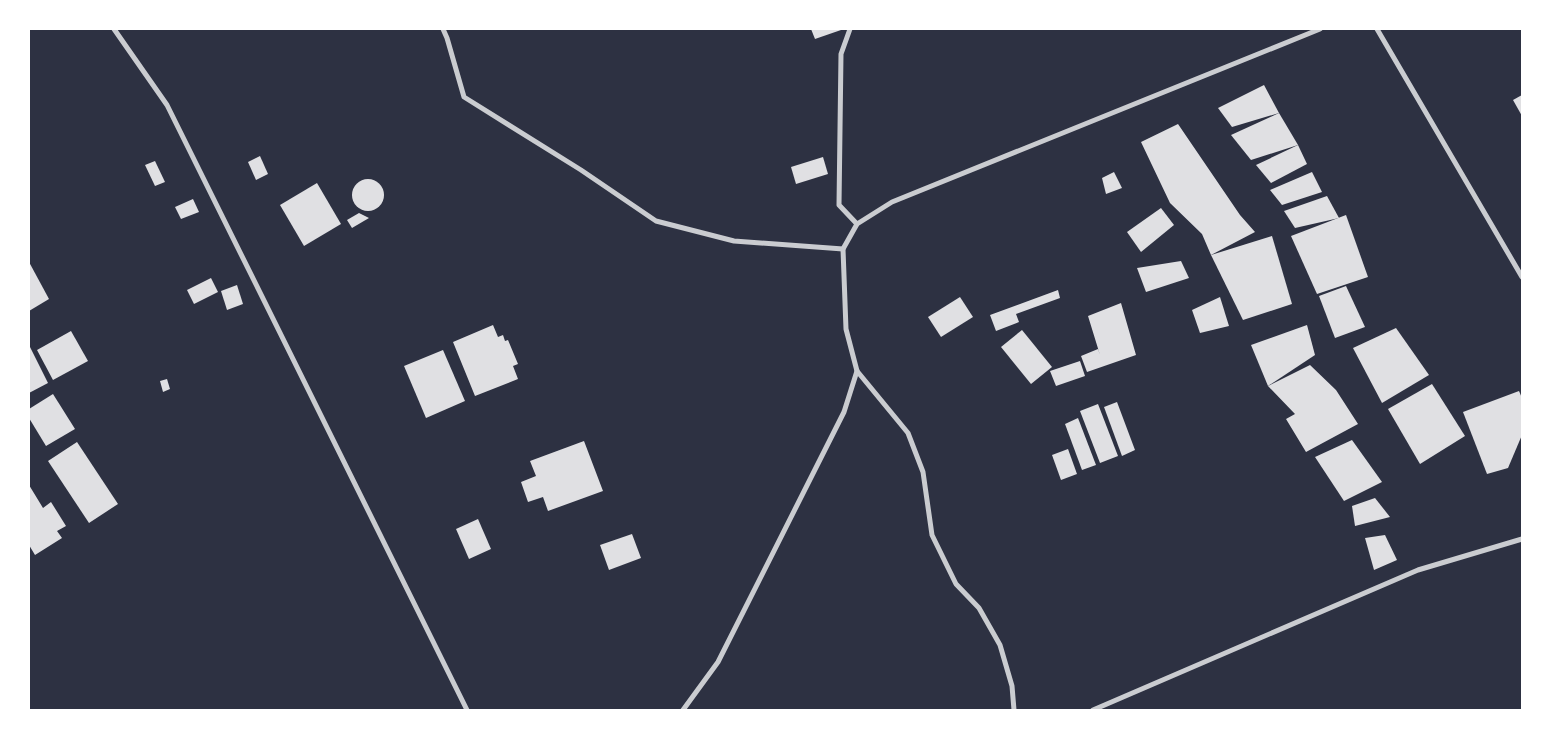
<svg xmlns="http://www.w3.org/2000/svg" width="1551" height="739" viewBox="0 0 1551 739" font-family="'Roboto Condensed',sans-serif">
  <rect width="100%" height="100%" fill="#2d3142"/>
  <g fill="#e0e0e3">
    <polygon points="811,29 841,29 841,30 815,39"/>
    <polygon points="1264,85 1279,113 1232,127 1218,108"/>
    <polygon points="1522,95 1522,116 1513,100"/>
    <polygon points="1279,113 1298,145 1251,160 1231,135"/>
    <polygon points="1178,124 1240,215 1255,232 1211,255 1202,234 1170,203 1141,142"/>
    <polygon points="1298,145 1307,164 1271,183 1256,165"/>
    <polygon points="260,156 268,174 256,180 248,162"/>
    <polygon points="823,157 828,174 796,184 791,167"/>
    <polygon points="155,161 165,182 155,186 145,165"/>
    <polygon points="1114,172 1122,188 1106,194 1102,178"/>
    <polygon points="1312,172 1322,192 1282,205 1270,190"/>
    <circle cx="368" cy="195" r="16"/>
    <polygon points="317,183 341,224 304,246 280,205"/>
    <polygon points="1327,196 1339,218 1295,228 1284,211"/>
    <polygon points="193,199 199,212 181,219 175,207"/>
    <polygon points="1161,208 1174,225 1141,252 1127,232"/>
    <polygon points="359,213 369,218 352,228 347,220"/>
    <polygon points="1346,215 1368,277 1317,294 1291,236"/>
    <polygon points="1272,236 1292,304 1243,320 1211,255"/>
    <polygon points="1181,261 1189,278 1146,292 1137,268"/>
    <polygon points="29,262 49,299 29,311"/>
    <polygon points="211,278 218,292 194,304 187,290"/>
    <polygon points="237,285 243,304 227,310 221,291"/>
    <polygon points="1346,286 1365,327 1335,338 1319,296"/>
    <polygon points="1058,290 1060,298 1016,314 1019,322 996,331 990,315"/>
    <polygon points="960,297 973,317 941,337 928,317"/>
    <polygon points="1220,297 1229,326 1200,333 1192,310"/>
    <polygon points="1121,303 1136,355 1087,372 1081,356 1098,349 1100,355 1088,316"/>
    <polygon points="493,325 498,337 503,335 505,341 508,340 518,364 513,366 518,379 475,396 453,342"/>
    <polygon points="1307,325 1315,355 1268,386 1251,345"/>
    <polygon points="1396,328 1429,375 1382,403 1353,348"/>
    <polygon points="1022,330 1052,367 1031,384 1001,347"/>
    <polygon points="71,331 88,361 53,380 37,350"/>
    <polygon points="29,345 48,383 29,393"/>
    <polygon points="443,350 465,401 426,418 404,366"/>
    <polygon points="1080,361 1085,376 1056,386 1050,371"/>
    <polygon points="1310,365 1336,390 1358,424 1306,452 1286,419 1295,414 1268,386"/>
    <polygon points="167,379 170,389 163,392 160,381"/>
    <polygon points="1432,384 1465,436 1420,464 1388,409"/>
    <polygon points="1519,391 1522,398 1522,435 1508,468 1487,474 1463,412"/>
    <polygon points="53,394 75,429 46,446 29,418 29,409"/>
    <polygon points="1117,402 1135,450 1122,456 1104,407"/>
    <polygon points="1098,404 1118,456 1100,463 1080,411"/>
    <polygon points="1078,418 1096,465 1082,470 1065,424"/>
    <polygon points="1352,440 1382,482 1344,501 1315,457"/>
    <polygon points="584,441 603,491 548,511 543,497 528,502 521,482 536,476 530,461"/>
    <polygon points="77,442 118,504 89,523 48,461"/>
    <polygon points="1068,449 1077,474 1061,480 1052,455"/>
    <polygon points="29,485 43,508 51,502 66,526 57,531 62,538 35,555 29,545"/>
    <polygon points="1375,498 1390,517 1355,526 1352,506"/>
    <polygon points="478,519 491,549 469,559 456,529"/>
    <polygon points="632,534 641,558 609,570 600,545"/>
    <polygon points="1385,535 1397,560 1374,570 1365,538"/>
  </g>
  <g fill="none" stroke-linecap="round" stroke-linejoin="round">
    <g stroke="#caccd0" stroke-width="5">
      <polyline points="114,29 167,105 467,710"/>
      <polyline points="443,29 447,38 464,97 581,170 656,221 734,241 843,249"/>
      <polyline points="850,29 841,54 839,205 857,224"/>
      <polyline points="1377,29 1522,277"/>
      <polyline points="683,710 718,662 844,412 857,371"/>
      <polyline points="1014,710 1012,686 1000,645 979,608 956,584 932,535 923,472 908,433 857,371 846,329 843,249 857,224 892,202 1320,29"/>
      <polyline points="1093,710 1418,570 1522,539"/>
    </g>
  </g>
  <rect width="1551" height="739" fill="none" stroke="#ffffff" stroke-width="60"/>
</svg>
